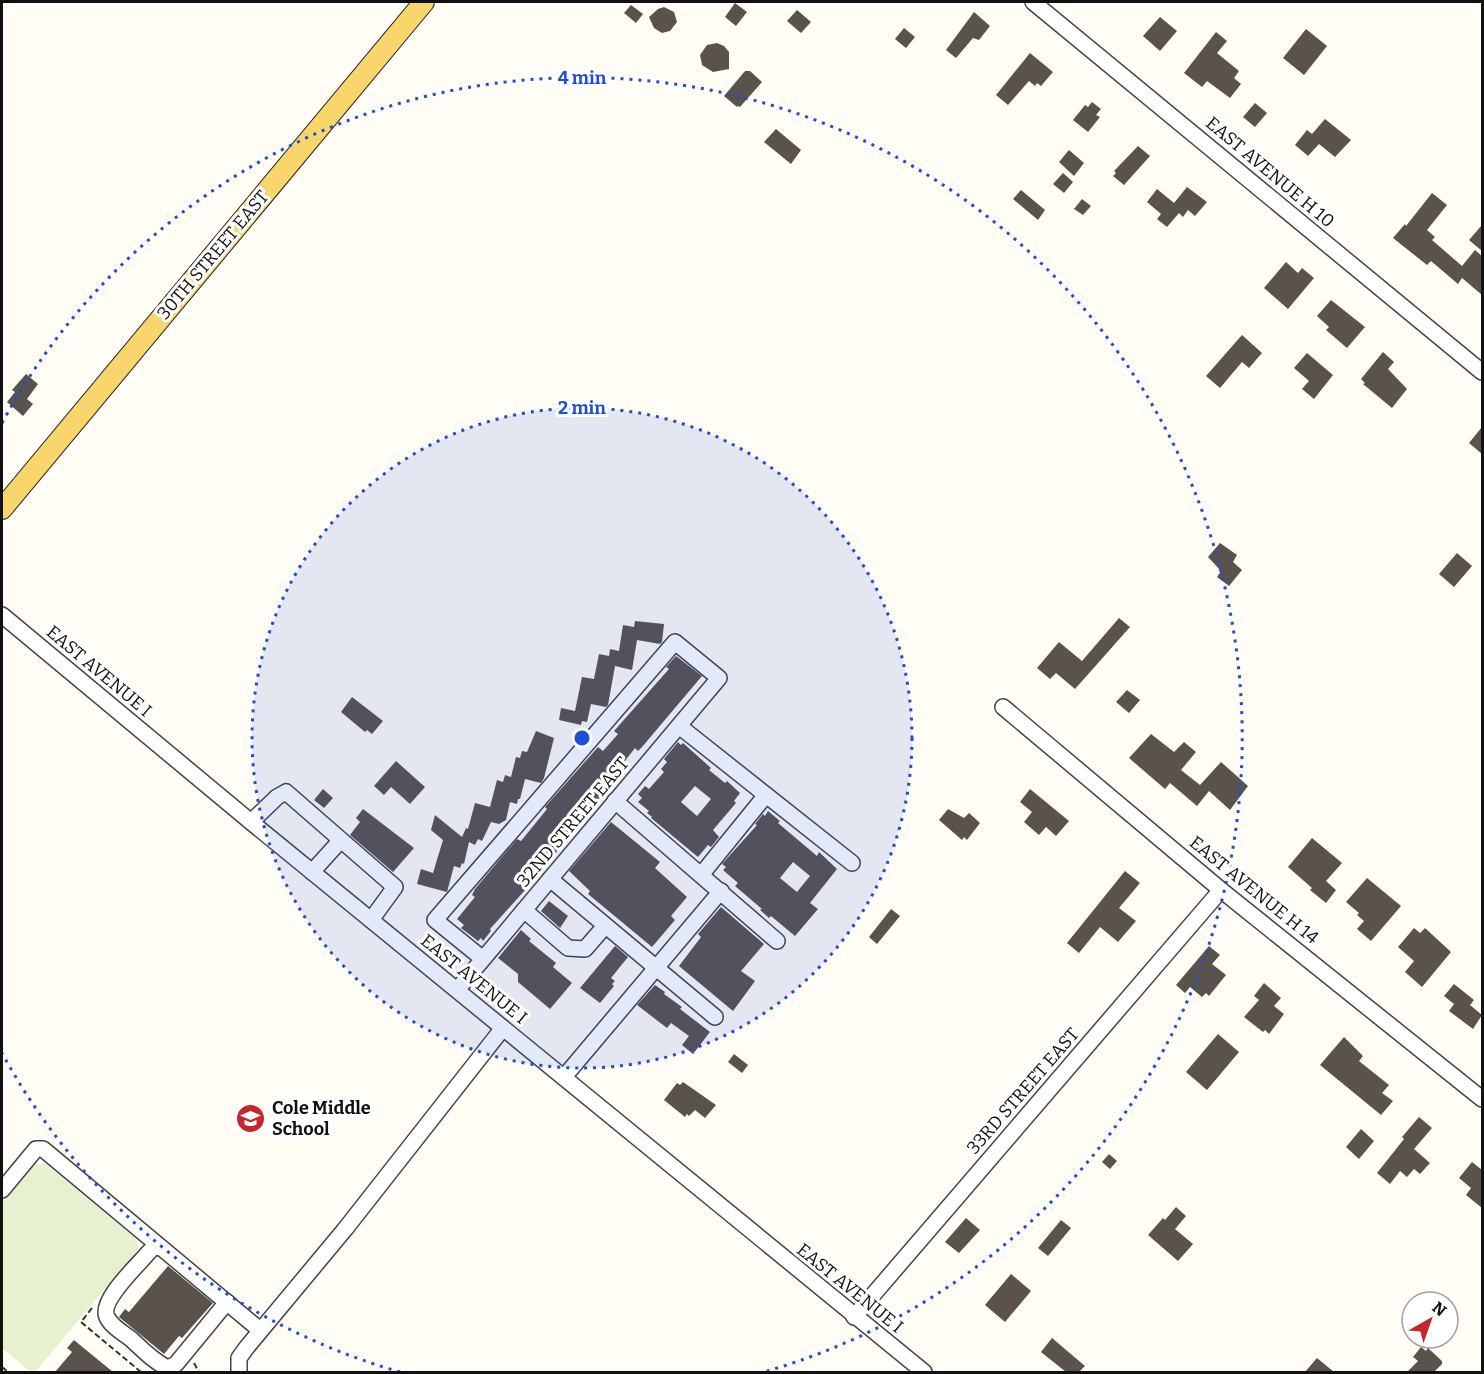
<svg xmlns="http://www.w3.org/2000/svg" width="1484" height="1374" viewBox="0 0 1484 1374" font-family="Bitter,serif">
  <rect width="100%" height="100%" fill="#fffdf5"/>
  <polygon fill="#e6f2cf" points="34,1164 45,1164 136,1239 139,1248 35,1372 31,1372 2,1348 2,1203"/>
  <g fill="#5a524d" fill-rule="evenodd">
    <polygon points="735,3 747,12 736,26 725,17"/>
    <polygon points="631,5 643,14 636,23 624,13"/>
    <polygon points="664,7 674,12 677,22 670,31 662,33 654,28 649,17 658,9"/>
    <polygon points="797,10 811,22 801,33 787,21"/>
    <polygon points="974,12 990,26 979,40 973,38 956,58 946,50"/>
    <polygon points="1160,17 1177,31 1160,51 1143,36"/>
    <polygon points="904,28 915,37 906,48 895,39"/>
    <polygon points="1306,29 1327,46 1304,75 1283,58"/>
    <polygon points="1216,32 1227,41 1217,53 1239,71 1234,78 1241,84 1230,98 1207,81 1202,87 1184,73"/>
    <polygon points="717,43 724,46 729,52 729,69 713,72 702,65 700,55 707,45"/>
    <polygon points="1030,53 1053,72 1041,86 1037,83 1035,86 1029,81 1008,105 996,95"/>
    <polygon points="745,71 750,71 762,82 740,107 738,106 737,107 724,96"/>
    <polygon points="1092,102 1101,109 1096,115 1100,117 1088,132 1073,120 1085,105 1088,107"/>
    <polygon points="1255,103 1267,113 1255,127 1243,117"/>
    <polygon points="1325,119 1351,140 1335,157 1319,144 1308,156 1295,145 1307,130 1312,134"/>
    <polygon points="776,129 801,150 791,164 764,142"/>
    <polygon points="1138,146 1150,156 1124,185 1113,176 1116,173 1114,171"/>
    <polygon points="1069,150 1084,163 1074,176 1059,162"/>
    <polygon points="1063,173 1073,182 1064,193 1053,184"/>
    <polygon points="1187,187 1207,202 1195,216 1188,210 1183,217 1179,213 1167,227 1157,219 1161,214 1147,202 1157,189 1174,203"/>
    <polygon points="1021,190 1045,210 1038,220 1013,199"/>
    <polygon points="1432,193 1447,205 1427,230 1435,237 1432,240 1462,266 1475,250 1482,256 1482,295 1462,278 1458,284 1431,261 1427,265 1393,238 1405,224 1406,226"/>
    <polygon points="1082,199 1091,206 1083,215 1074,209"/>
    <polygon points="1482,225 1482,251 1469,240"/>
    <polygon points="1286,262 1298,273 1302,268 1314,278 1288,309 1264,288"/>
    <polygon points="1331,300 1365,327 1347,348 1326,330 1329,327 1317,316"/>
    <polygon points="1242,335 1262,353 1249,368 1242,362 1220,388 1206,376"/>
    <polygon points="1383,352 1394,362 1388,369 1407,389 1392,408 1363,384 1365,383 1361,379"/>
    <polygon points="1307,353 1333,375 1314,399 1302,389 1309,381 1294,368"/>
    <polygon points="26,374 38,384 27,399 33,404 23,416 7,402 15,392 12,390"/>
    <polygon points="1482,427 1482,454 1469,443"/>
    <polygon points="1220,543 1237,555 1233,562 1242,570 1229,586 1217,577 1221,571 1208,557"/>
    <polygon points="1457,553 1472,566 1454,587 1439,574"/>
    <polygon points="1119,618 1130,627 1075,689 1056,673 1050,679 1037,668 1059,642 1082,661"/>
    <polygon points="635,621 664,624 662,642 660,644 637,640 632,670 615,666 608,705 606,707 591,704 587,722 582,721 581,725 559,720 561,708 575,711 582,677 594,679 599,654 609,656 610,649 619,651 623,625 634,627"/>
    <polygon points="676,656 702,676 642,747 638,751 635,748 621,766 623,768 597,801 595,799 566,836 568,838 527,888 490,929 491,931 483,941 481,938 478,941 461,928 464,925 457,919 475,897 472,895 475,889 517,839 521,841 547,809 545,807 598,747 603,751 618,734 614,731 669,669 666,667"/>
    <polygon points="1127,690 1140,700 1129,713 1116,702"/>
    <polygon points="352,697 383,721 372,734 367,730 365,732 341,712"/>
    <polygon points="536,731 554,738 544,778 541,783 525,779 520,799 518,799 517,804 510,802 506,820 499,824 491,822 482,841 478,839 475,845 469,842 464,864 462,863 460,868 454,866 447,892 417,884 421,869 433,873 443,840 431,830 435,815 462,837 466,828 468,829 475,803 490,807 497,780 503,782 505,775 511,777 516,757 520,758 522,751 527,752"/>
    <polygon points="1151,734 1174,752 1184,742 1196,752 1181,770 1200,785 1221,762 1248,786 1230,810 1209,791 1197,806 1170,783 1165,789 1129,758"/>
    <path d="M678,742L681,745L683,743L711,768L709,770L725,783L727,781L740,793L734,801L736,803L713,830L719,837L711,847L708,845L698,857L651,818L652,817L647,813L649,811L638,802L642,798L638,794L645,786L649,789L664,772L661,769L667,762L664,759ZM695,786L711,799L697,816L681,802Z"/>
    <polygon points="396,761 425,787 410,804 391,787 384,795 374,786"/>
    <polygon points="323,789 333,798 324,808 314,800"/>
    <polygon points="1030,789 1069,821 1056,836 1046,827 1039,835 1024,822 1032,812 1020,802"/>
    <polygon points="363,809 414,848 393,872 350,835 360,822 356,818"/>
    <polygon points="948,809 964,818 969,813 980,823 967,840 964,837 962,840 939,820"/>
    <path d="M768,811L780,821L778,823L817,856L819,852L837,869L810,903L818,909L795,936L771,916L769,918L760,910L762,909L735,886L738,883L723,870L726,867L722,864L757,825L755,824L763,814L765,816ZM793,862L810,876L797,892L780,878Z"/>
    <polygon points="611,822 660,862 655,868 687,897 671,916 675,920 652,947 588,894 590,891 569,871"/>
    <polygon points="1312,838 1342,863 1326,881 1336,890 1326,903 1310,890 1312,888 1288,867"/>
    <polygon points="1125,871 1140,883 1119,908 1136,921 1118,942 1100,927 1079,953 1067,943"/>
    <polygon points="1367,878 1401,906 1371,941 1357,929 1364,921 1357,915 1359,913 1346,902"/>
    <polygon points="549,901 568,916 560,928 541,911"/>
    <polygon points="721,907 764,944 741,971 755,981 733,1011 679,966 701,937 698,934"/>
    <polygon points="891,909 900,916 877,944 869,937"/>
    <polygon points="1414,928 1420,933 1425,928 1451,952 1422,987 1405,972 1414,961 1398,947"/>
    <polygon points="521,930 531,939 529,941 556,963 553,967 572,983 550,1009 518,982 518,974 498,958"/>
    <polygon points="615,946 628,957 611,978 615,981 612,984 614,986 600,1003 580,988"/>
    <polygon points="1209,946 1220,955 1212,964 1226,975 1209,996 1206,993 1202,997 1190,987 1185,993 1176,985"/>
    <polygon points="1264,983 1281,998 1274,1006 1284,1014 1269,1034 1265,1030 1263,1032 1244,1017 1259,1000 1254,996"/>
    <polygon points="1454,984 1474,1000 1470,1005 1482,1015 1473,1029 1449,1011 1454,1004 1444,996"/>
    <polygon points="655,985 665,992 664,994 682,1007 680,1009 710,1032 693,1054 682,1045 689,1036 671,1023 667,1028 637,1005"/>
    <polygon points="1218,1034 1239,1052 1207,1090 1186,1072"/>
    <polygon points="1344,1037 1363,1056 1359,1061 1389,1085 1382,1093 1393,1101 1381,1115 1320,1065"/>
    <polygon points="734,1054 748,1065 742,1073 728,1062"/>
    <polygon points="683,1082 716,1105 705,1118 695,1110 689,1116 687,1114 685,1117 664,1100 677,1083 680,1085"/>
    <polygon points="1419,1117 1432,1128 1414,1149 1430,1163 1420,1174 1414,1169 1407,1177 1400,1171 1390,1184 1377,1173 1404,1139 1402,1137"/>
    <polygon points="1361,1129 1374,1141 1359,1159 1346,1147"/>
    <polygon points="1109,1154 1117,1161 1110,1169 1102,1162"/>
    <polygon points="1472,1162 1482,1170 1482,1208 1466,1195 1471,1188 1459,1178"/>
    <polygon points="1176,1207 1186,1216 1175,1229 1193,1244 1178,1261 1148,1235 1163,1218 1165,1220"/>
    <polygon points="966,1218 980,1230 959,1253 945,1242"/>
    <polygon points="1061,1220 1071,1228 1048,1256 1038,1248"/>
    <polygon points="168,1266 213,1303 182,1338 179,1336 164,1354 119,1317 125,1309 129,1312"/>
    <polygon points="1011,1274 1031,1291 1005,1322 985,1305"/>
    <polygon points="1052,1338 1085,1366 1079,1372 1066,1372 1041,1352"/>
    <polygon points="74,1340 80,1345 113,1372 55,1372 72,1352 67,1348"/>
    <polygon points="1421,1347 1426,1351 1428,1348 1442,1361 1442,1364 1434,1372 1407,1372 1418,1361 1413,1357"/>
    <polygon points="1317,1358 1334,1372 1305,1372"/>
  </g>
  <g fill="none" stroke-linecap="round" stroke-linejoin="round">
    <defs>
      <g id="minor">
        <polyline points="1033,2 1482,372"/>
        <polyline points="2,615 251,822 924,1372"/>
        <polyline points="1003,707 1221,890 1482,1099"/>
        <polyline points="679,726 852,863"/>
        <polyline points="615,801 777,941"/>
        <polyline points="251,822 277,797 286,792 395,887 371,920"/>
        <polyline points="312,872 340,841"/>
        <polyline points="701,875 766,795"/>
        <polyline points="550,879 715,1017"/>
        <polyline points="524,910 568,948 585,949 605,926"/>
        <polyline points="457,990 719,678 675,642 435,920 483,959"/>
        <polyline points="564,1077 721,891"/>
        <polyline points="2,1190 36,1149 43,1149 260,1330"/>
        <path d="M160,1247L153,1248L148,1253C138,1265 99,1301 107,1317C111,1326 123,1333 131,1339C142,1349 154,1362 168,1368L176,1364L227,1302"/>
        <polyline points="854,1317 1221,890"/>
        <polyline points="239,1372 239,1358 247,1347 346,1228 503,1028"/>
      </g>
      <polyline id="major" points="2,509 424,2"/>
    </defs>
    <use href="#minor" stroke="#444" stroke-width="18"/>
    <use href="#major" stroke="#222" stroke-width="22"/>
    <g stroke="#333" stroke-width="2" stroke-dasharray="6 3" stroke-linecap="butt">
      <polyline points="92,1308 81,1322 141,1372"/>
      <polyline points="194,1363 199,1372"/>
      <polyline points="2,1367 8,1372"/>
    </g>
    <use href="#minor" stroke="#fff" stroke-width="15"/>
    <use href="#major" stroke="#f9d66b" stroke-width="20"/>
  </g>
  <circle cx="582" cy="738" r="330" fill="#1d4ed8" fill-opacity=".12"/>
  <g fill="none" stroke="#1d4ed8" stroke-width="3" stroke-dasharray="3 6">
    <circle cx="582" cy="738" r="330"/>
    <path d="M400 1372A660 660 0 0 1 2 1053M2 423A660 660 0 1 1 764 1372"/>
  </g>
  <defs>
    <symbol id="school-disc" viewBox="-11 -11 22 22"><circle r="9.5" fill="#c4262e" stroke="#fff"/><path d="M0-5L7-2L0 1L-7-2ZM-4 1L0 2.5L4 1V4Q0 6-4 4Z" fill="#fff"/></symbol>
  </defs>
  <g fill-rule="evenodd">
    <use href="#school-disc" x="234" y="1102" width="33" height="33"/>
  </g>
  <g text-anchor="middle" stroke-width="6" stroke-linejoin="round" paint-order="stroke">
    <g font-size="18" fill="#111" stroke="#fff">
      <text transform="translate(1270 172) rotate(40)" y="6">EAST AVENUE H 10</text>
      <text transform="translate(213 255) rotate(-50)" y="6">30TH STREET EAST</text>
      <text transform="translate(99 671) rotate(40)" y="6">EAST AVENUE I</text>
      <text transform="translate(573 822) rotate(-50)" y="6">32ND STREET EAST</text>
      <text transform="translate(1254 890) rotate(39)" y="6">EAST AVENUE H 14</text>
      <text transform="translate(474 979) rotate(39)" y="6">EAST AVENUE I</text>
      <text transform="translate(1023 1091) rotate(-49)" y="6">33RD STREET EAST</text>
      <text transform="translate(850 1288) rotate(39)" y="6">EAST AVENUE I</text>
    </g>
    <g font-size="18" font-weight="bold" fill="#111" stroke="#fff" text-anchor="start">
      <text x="272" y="1114">Cole Middle<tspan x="272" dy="21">School</tspan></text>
    </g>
  </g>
  <circle cx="582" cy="738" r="9" fill="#1d4ed8" stroke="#fff" stroke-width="3"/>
  <g font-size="18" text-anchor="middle" font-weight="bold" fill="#1d4ed8" stroke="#fff" stroke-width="6" stroke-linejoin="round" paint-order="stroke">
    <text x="582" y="84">4 min</text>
    <text x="582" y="414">2 min</text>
  </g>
  <rect width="1484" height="1374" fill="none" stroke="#111111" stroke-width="6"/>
  <g transform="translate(1430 1320) rotate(40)"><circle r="28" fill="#ffffff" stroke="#a0a0a0" stroke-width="1.5"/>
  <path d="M0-4.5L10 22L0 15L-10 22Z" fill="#c4262e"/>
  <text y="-9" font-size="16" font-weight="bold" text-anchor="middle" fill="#111111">N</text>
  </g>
</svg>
